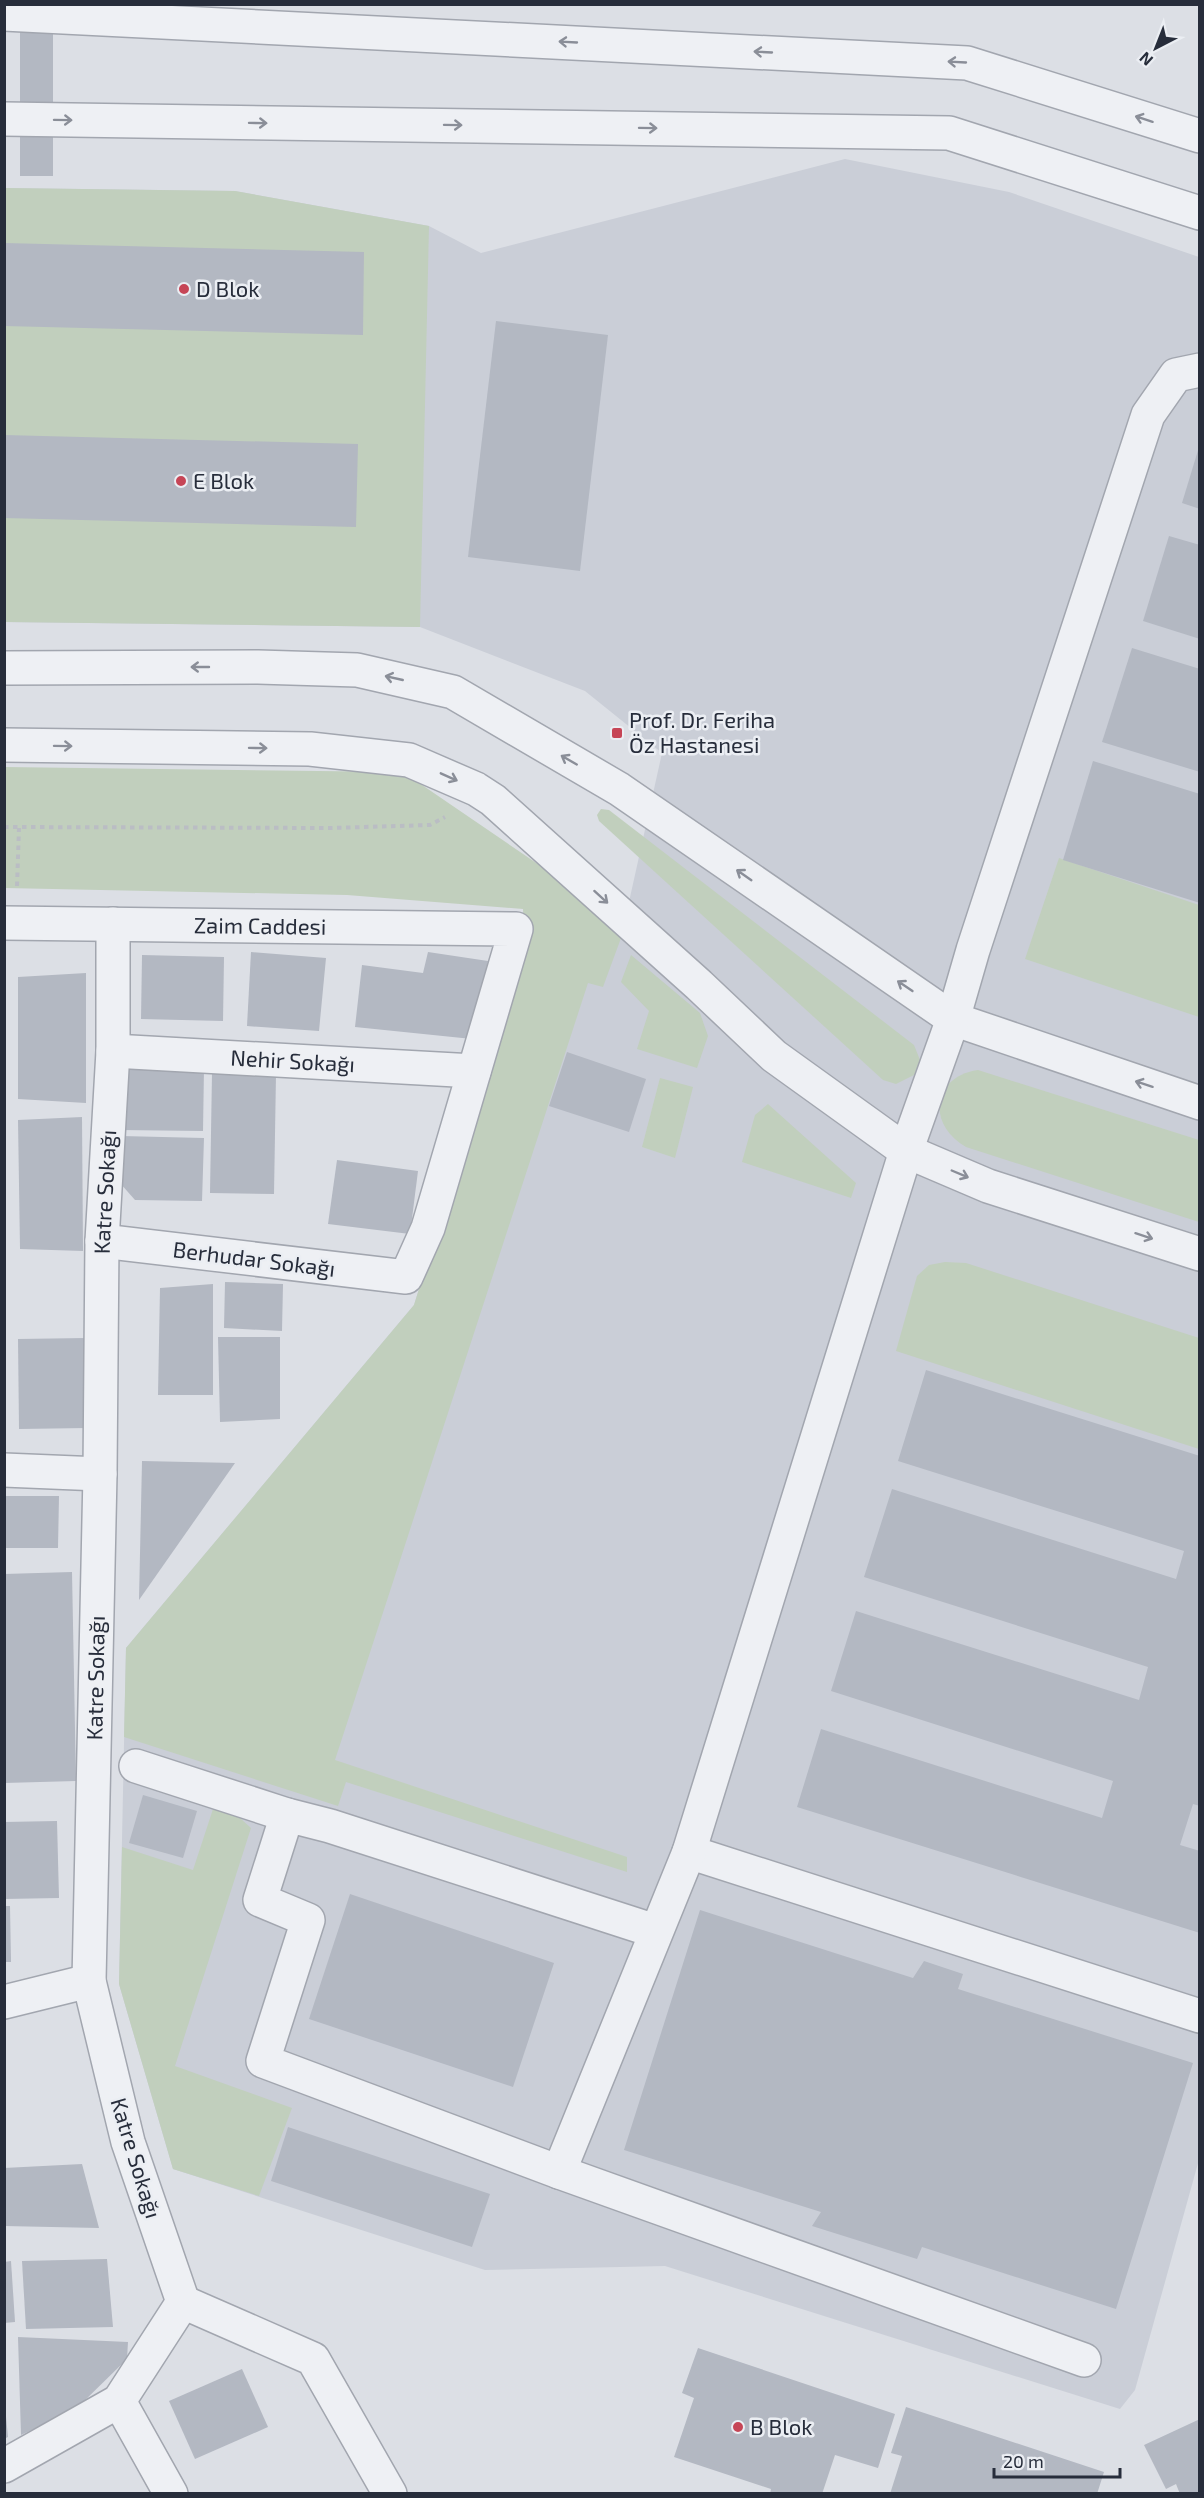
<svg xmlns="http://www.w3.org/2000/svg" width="1204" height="2498" viewBox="0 0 1204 2498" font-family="'Exo 2',sans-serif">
  <rect width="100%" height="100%" fill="#dcdfe5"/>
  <polygon fill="#caced7" points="845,159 1009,192 1199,257 1200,2156 1135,2390 1120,2409 665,2266 485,2270 173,2169 119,1984 126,1648 414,1305 525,949 621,938 662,753 585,691 420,627 5,622 5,188 235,191 429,226 481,253"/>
  <g fill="#c1cfbd">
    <polygon points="5,188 235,191 429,226 420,627 5,622"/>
    <polygon points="5,767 403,772 551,873 621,938 603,987 588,983 335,1760 627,1857 627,1872 346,1782 338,1806 124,1737 126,1648 414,1305 525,949 523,909 347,895 5,888"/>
    <polygon points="601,809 609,810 914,1045 920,1060 914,1075 896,1084 883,1080 599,821 597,815"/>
    <polygon points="1059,858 1199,905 1199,1017 1025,959"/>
    <polygon points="631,955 700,1013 708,1036 697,1068 637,1049 649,1011 621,982"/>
    <path d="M978,1070L1199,1140V1222L966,1147C927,1125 931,1077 978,1070Z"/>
    <polygon points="660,1078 693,1087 675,1158 642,1147"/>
    <polygon points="768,1104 856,1183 851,1198 742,1162 755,1115"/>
    <polygon points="945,1262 966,1263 1199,1338 1199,1449 896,1351 917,1276 929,1265"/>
    <polygon points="214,1806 229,1808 251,1828 175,2066 292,2108 259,2196 173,2169 119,1984 122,1847 193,1870"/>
  </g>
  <g fill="#b3b8c2">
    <rect x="20" y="4" width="33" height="172"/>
    <polygon points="4,243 364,252 363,335 4,326"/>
    <polygon points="496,321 608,335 580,571 468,557"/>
    <polygon points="4,435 358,444 356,527 4,518"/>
    <polygon points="1199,447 1200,447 1200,509 1182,503"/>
    <polygon points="1169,536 1200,545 1200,639 1143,621"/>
    <polygon points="1132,648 1200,669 1200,772 1102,742"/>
    <polygon points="1093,761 1200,794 1200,903 1063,860"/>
    <polygon points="251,952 326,958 319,1031 247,1026"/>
    <polygon points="428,952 488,961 472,1039 355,1027 362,965 423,973"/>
    <polygon points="142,955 224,957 223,1021 141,1019"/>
    <polygon points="86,973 86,1103 18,1099 18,977"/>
    <polygon points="567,1052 646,1079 629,1132 549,1106"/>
    <polygon points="121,1066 204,1067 203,1131 120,1130"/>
    <polygon points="212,1073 276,1074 274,1194 210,1193"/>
    <polygon points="82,1117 83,1251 20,1249 18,1120"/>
    <polygon points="121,1136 204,1138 202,1201 135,1200 120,1183"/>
    <polygon points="337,1160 418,1171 410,1234 328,1224"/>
    <polygon points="225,1282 283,1284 282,1331 224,1328"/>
    <polygon points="213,1284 213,1395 158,1395 160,1288"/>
    <polygon points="218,1337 280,1337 280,1419 220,1422"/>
    <polygon points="86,1338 87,1428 19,1429 18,1339"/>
    <polygon points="926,1370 1200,1456 1200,1806 1193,1804 1180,1845 1200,1851 1200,1933 797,1807 821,1729 1102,1818 1113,1781 831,1691 856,1611 1139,1700 1148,1667 864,1577 892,1489 1176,1579 1184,1551 898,1461"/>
    <polygon points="142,1461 235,1463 139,1600"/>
    <polygon points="4,1496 59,1496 58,1548 4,1548"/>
    <polygon points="72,1572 76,1781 4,1783 4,1574"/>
    <polygon points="143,1795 197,1811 183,1858 129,1843"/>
    <polygon points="57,1821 59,1898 4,1899 4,1822"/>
    <polygon points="350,1894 554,1963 513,2087 309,2019"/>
    <polygon points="4,1906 10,1906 11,1962 4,1962"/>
    <polygon points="700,1910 913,1978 924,1961 963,1974 958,1989 1193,2063 1116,2309 922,2247 917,2259 812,2226 821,2212 624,2150"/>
    <polygon points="288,2127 490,2194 472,2247 271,2181"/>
    <polygon points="82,2164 99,2228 4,2226 4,2168"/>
    <polygon points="107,2259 113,2327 26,2329 22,2261"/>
    <polygon points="11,2261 15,2322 4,2323 4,2262"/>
    <polygon points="18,2337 128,2342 127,2359 76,2409 21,2435"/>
    <polygon points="698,2348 895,2414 878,2468 835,2455 822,2494 770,2494 771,2489 674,2457 694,2398 682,2393"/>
    <polygon points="242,2369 268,2427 195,2459 169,2401"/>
    <polygon points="4,2396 8,2437 4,2439"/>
    <polygon points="906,2407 1104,2472 1097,2494 890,2494 902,2456 891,2453"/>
    <polygon points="1200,2419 1200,2494 1180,2494 1176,2484 1166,2489 1144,2445"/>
  </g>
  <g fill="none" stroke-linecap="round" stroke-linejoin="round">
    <defs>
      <g id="minor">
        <polyline points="4,14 967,63 1200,136"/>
        <polyline points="4,119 949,133 1200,213"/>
        <polyline points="4,668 258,667 357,670 453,692 619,789 953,1019 1200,1103"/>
        <polyline points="4,745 310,749 409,760 476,789 493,800 699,985 774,1056 906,1151 988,1186 1200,1254"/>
        <path id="s1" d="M4,923L516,929L428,1228L406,1277L102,1241"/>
        <path id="s2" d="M113,1051L474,1071"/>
        <polyline points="4,1470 100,1474"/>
        <polyline points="136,1766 287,1815"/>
        <polyline points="689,1852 1200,2016"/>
        <polyline points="655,1931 330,1826 287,1815 260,1900 308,1920 263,2061 559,2172 1084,2360"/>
        <polyline points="4,2002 89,1981"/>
        <polyline points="559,2172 689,1852 906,1151 953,1019 973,950 1148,415 1176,375 1200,370"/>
        <polyline points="183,2302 313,2359 390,2494"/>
        <polyline points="119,2401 171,2494"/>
        <path id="s3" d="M4,2466L119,2401L183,2302L128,2142L89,1981L100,1474L102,1241L113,1051V924"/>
      </g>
    </defs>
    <use href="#minor" stroke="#a2a6af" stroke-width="36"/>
    <g stroke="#babdc4" stroke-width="4" stroke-dasharray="4.5 4.5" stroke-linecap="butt">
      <polyline points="4,827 331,828 430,825 445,817"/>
      <polyline points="17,886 19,828"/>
    </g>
    <use href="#minor" stroke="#eef0f4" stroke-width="33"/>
  </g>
  <defs><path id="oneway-shaft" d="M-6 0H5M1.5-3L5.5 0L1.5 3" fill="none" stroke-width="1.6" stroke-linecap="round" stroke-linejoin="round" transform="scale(1.5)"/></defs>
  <g stroke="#8a8e98">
    <use href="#oneway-shaft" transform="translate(568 42) rotate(-177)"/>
    <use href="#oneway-shaft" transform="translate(763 52) rotate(-177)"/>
    <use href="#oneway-shaft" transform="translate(957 62) rotate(-177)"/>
    <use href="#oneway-shaft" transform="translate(1144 119) rotate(-162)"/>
    <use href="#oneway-shaft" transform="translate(63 120) rotate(1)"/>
    <use href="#oneway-shaft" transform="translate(258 123) rotate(1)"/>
    <use href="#oneway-shaft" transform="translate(453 125) rotate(1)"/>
    <use href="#oneway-shaft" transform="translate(648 128) rotate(1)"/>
    <use href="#oneway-shaft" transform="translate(200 667) rotate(180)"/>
    <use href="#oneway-shaft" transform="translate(394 678) rotate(-167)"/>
    <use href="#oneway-shaft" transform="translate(63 746) rotate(1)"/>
    <use href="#oneway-shaft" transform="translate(258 748) rotate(1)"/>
    <use href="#oneway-shaft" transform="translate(569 760) rotate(-150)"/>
    <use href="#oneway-shaft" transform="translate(449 777) rotate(24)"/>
    <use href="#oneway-shaft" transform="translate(744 875) rotate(-145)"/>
    <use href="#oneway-shaft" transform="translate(601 897) rotate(42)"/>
    <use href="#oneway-shaft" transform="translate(905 986) rotate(-146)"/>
    <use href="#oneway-shaft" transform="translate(1144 1084) rotate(-162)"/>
    <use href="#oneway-shaft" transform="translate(960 1174) rotate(23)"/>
    <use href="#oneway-shaft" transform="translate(1144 1236) rotate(18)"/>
  </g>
  <g fill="#c64556" stroke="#ebeef3" stroke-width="2">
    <circle cx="184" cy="289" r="6"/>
    <circle cx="181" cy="481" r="6"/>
    <rect x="611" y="727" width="12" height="12" rx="3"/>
    <circle cx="738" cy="2427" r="6"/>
  </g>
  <g text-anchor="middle" stroke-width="5" stroke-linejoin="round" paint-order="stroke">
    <g font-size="22" fill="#272d3b" stroke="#ebeef3" text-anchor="start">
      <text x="196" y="297">D Blok</text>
      <text x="193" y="489">E Blok</text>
      <text x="629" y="728">Prof. Dr. Feriha<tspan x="629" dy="25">Öz Hastanesi</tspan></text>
      <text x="750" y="2435">B Blok</text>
    </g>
    <g font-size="22" fill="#272d3b" stroke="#ebeef3">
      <text dy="8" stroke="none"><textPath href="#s1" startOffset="256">Zaim Caddesi</textPath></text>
      <text dy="8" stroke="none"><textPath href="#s2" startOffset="180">Nehir Sokağı</textPath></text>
      <text dy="8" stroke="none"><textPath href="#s3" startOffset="1374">Katre Sokağı</textPath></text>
      <text transform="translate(254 1259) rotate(7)" y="8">Berhudar Sokağı</text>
      <text dy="8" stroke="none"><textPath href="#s3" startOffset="888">Katre Sokağı</textPath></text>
      <text transform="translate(136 2158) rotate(73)" y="8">Katre Sokağı</text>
    </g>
  </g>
  <rect width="1204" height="2498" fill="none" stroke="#272d3b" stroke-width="12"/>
  <g transform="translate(1156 48) rotate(222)" stroke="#ebeef3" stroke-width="4.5" paint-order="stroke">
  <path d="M0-4.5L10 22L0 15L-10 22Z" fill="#272d3b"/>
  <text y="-9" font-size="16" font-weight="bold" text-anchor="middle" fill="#272d3b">N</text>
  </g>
  <path d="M994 2468v9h126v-9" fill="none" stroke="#272d3b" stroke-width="3"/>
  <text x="1003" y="2468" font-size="18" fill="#272d3b" stroke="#ebeef3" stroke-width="4.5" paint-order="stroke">20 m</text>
</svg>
